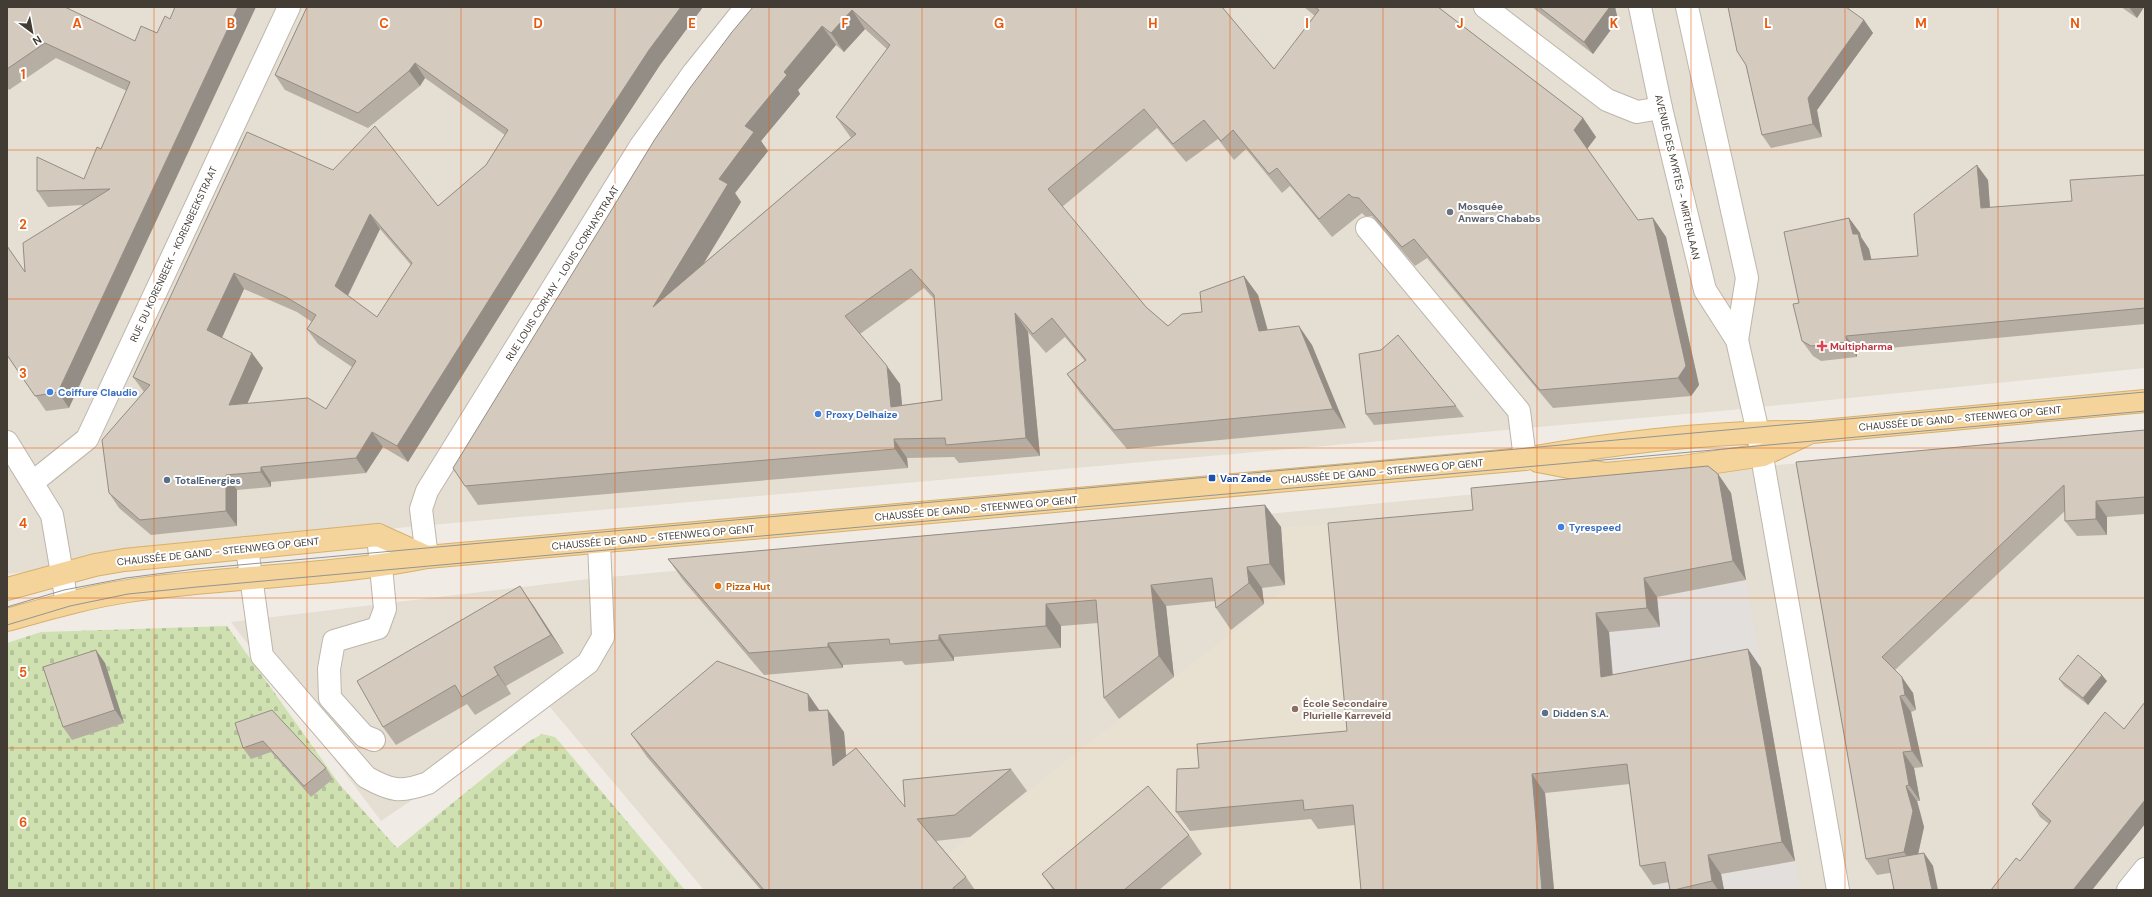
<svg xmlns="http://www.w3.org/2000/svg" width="2152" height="897" viewBox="0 0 2152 897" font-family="'DM Sans',sans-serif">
  <defs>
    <pattern id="cemetery-stones" width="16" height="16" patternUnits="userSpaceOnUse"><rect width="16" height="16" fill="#cfe1b1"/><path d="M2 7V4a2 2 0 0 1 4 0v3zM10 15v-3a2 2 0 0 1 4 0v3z" fill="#b3c299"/></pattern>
  </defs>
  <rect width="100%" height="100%" fill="#f0ece5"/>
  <g fill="#e4ded3">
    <polygon points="7,7 2145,7 2145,368 1720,411 407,527 7,574"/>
    <polygon points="2145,433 2145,890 704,890 550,707 381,821 231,622 589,579 1789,464"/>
  </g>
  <polygon fill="#e8e0d0" points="1389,519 1474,890 951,890 931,867 1119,719 1242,625 1259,608 1286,587 1281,527"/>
  <polygon fill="url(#cemetery-stones)" points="227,626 340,785 397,848 528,742 542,734 555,737 562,745 685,890 7,890 7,643 41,632"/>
  <g fill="#e2dfdd">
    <polygon points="1746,580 1761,668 1641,783 1621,785 1606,591 1656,587 1702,589"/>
    <polygon points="1795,861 1800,890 1724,890 1721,874"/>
    <polygon points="1678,881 1680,890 1637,890 1653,887 1653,885"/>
  </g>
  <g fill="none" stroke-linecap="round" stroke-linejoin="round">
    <defs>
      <g id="minor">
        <polyline points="1485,7 1607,100 1637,112 1661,108"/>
        <polyline points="1640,7 1661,108 1705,290 1737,340 1757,428 1838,890"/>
        <polyline points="1687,7 1747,278 1737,340"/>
        <polyline points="1367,228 1519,411 1525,459"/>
        <polyline points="7,442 52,515 67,603"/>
        <polyline points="33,482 87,439 289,7"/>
        <path d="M247,548L262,656L366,777C391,791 400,793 428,783L588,663L603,637L599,543"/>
        <polyline points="427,557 421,509 427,491 640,147 694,72 746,7"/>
        <polyline points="374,740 364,736 330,698 329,669 334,641 378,628 385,609 378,535"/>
        <polyline points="2128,890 2145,869"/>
      </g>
      <g id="major">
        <polyline points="1538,461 1605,474 1682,467 1763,455 1807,434"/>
        <polyline points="7,589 95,565 124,560 378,535 427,557"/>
        <path d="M7,620C47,609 87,597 128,591C227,576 329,577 427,557L1525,459C1620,442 1716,431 1812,432L2145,401"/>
      </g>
    </defs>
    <use href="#minor" stroke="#beb6ab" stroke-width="24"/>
    <use href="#major" stroke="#d7b06c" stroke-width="24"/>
    <use href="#minor" stroke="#fff" stroke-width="22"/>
    <use href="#major" stroke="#f4d49a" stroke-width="22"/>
    <g stroke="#949494" stroke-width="1">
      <polyline points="7,607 64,590 126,578 195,569 2145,392"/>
      <polyline points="7,625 70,606 128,594 197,587 2145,411"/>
    </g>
  </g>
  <g fill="#b6aea3" fill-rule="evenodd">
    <polygon points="7,7 135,41 157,33 69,408 46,411 7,355 7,246 25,272 83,205 48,207 37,191 84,179 101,149 127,91 56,58 9,90 7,87"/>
    <path d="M307,7H703L660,65L588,175L408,462L383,447L366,473L271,482V487L237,490V526L151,535L119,508L109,493L144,392L133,377L333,170L438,206L486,165L505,135L425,78L420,86L368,128L285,90L275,75ZM380,229L411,265L377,317L348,296ZM244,289L297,312L312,322L307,329L318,344L352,367L326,409L247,404L263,368L222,338Z"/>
    <path d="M753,7H1222L1274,69L1315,16L1304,7H1438L1583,118L1596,137L1587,149L1638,220L1653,218L1666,237L1699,385L1691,396L1553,408L1427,258L1415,266L1372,216H1365L1362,213L1332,237L1290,186L1282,193L1246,149L1234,160L1218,139L1186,162L1157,128L1062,207L1146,307L1168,326L1202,312L1244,276L1258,295L1267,330L1312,345L1346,428L1127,449L1080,393L1067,374L1085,361L1065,337L1046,353L1028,332L1040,456L959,463L954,457L907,458L908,468L478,505L465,486ZM865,29L887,49L836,117L849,135L851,138L704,263L741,202L735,193L768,151L761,141L800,94L798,90L836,45L844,52ZM924,288L935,300L942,400L902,405L900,384L860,334Z"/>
    <polygon points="1532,7 1615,7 1618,20 1593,54"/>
    <polygon points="2121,7 2144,7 2137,18"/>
    <polygon points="1864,20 1873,33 1817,110 1822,137 1771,148 1762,135 1746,65"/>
    <polygon points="2145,175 2145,324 1857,351 1857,357 1821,361 1813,356 1802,341 1799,303 1849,218 1860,233 1861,237 1869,249 1871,260 1918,256 1988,180 1990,208 2072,201"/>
    <polygon points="1456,406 1464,417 1374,425 1366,414"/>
    <polygon points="2145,430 2145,514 2107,517 2107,535 2077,536 2065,521 2065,511 1895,670 1913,693 1916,710 1911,712 1923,767 1914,768 1920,801 1917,801 1924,827 1918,854 1924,853 1933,866 1877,875 1866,859 1796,462"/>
    <polygon points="1718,474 1731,493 1746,580 1657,597 1660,627 1609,632 1613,675 1748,649 1761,668 1795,861 1721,874 1724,890 1670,890 1669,882 1653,885 1640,866 1630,784 1545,793 1554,890 1361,890 1355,825 1318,829 1311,819 1190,831 1176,812 1199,768 1347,731 1473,510"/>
    <polygon points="1265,505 1281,527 1285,585 1262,588 1264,604 1231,630 1216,608 1215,601 1166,606 1174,677 1119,719 1104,698 1098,623 1061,626 1061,648 954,657 954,661 905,665 902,661 843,665 843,668 764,675 683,580 668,559"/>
    <polygon points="533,605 564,653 506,686 511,694 475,715 467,704 396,745 383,727"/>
    <polygon points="105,663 124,723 72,740 63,727"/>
    <polygon points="2059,679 2107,681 2088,705 2064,686"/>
    <polygon points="808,694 819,710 844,732 846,756 905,807 1011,769 1027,791 970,837 936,841 966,877 975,890 761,890 647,757 631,734"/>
    <polygon points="2145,702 2145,824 2092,890 2020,861 2049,824 2040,817 2032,804 2124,729"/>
    <polygon points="235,723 326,768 333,779 311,797 271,752 251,759 243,748"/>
    <polygon points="1189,835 1202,854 1159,890 1053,890 1042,874"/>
  </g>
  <g fill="#948d85">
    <polygon points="238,7 256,7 69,408 58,392"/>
    <polygon points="681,7 703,7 660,65 588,175 408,462 397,446 577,160 649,50"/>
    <polygon points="1609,7 1615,7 1618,20 1593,54 1584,42"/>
    <polygon points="2129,7 2144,7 2137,18"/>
    <polygon points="852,10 865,29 844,52 831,33"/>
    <polygon points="1864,20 1873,33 1817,110 1822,137 1813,124 1808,98"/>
    <polygon points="822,26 836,45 798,90 800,94 761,141 768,151 735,193 741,202 666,325 653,307 719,179 745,126 784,72"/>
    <polygon points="415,63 425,78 420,86 409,71"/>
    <polygon points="1583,118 1596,137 1587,149 1574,130"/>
    <polygon points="1977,165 1988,180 1991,223 1981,208"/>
    <polygon points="370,214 380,229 345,301 335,286"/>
    <polygon points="1653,218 1666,237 1699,385 1691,396 1678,378"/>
    <polygon points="1849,218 1860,233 1861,237 1869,249 1875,275 1864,260 1853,234"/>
    <polygon points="234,273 244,289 218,346 207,330"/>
    <polygon points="1244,276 1258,295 1273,349 1259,331"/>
    <polygon points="1015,313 1028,332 1040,456 1026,438"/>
    <polygon points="1299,326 1312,345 1346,428 1333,409"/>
    <polygon points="1846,336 1857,351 1857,357 1847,342"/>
    <polygon points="252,353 263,368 240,420 229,405"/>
    <polygon points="887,366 900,384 904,425 891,407"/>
    <polygon points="372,432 383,447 366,473 356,458"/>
    <polygon points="894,439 907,458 908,468 895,449"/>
    <polygon points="261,467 271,482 271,487 261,472"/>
    <polygon points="1718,474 1731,493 1746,580 1733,561"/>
    <polygon points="226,475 237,490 237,526 226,511"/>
    <polygon points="2096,501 2107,517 2107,535 2096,519"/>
    <polygon points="1265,505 1281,527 1285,585 1270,564"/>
    <polygon points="1247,567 1262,588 1264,604 1249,583"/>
    <polygon points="1644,578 1657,597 1660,627 1647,608"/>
    <polygon points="1151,585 1166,606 1174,677 1159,656"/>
    <polygon points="520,586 533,605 564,653 551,635"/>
    <polygon points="1046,604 1061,626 1061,648 1046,626"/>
    <polygon points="1596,613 1609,632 1614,696 1601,677"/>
    <polygon points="939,635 954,657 954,661 939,640"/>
    <polygon points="828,643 843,665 843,668 828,647"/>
    <polygon points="1748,649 1761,668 1795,861 1782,842"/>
    <polygon points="96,650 105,663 124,723 115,710"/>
    <polygon points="494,667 506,686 511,694 498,675"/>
    <polygon points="2102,675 2107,681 2088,705 2083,698"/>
    <polygon points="1902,677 1913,693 1916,710 1905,695"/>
    <polygon points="808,694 824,717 809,711"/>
    <polygon points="1900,696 1911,712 1923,767 1912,751"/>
    <polygon points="828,710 844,732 849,789 833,766"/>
    <polygon points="1903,752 1914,768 1920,801 1909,785"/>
    <polygon points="1532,774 1545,793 1554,890 1542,890"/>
    <polygon points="1906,786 1917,801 1924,827 1915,868 1904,852"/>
    <polygon points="2145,800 2145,824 2092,890 2073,890"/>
    <polygon points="1924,853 1933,866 1938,890 1932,890"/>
    <polygon points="1708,855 1721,874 1724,890 1718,890 1712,881"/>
  </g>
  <g fill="#d4cabe" stroke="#948d85" fill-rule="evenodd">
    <polygon points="7,7 65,7 135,41 141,26 157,33 165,16 170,19 175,7 238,7 58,392 35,396 7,355 7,246 25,272 23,243 110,189 37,191 37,157 84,179 97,147 101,149 130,82 45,43 7,69"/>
    <path d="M307,7H681L649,50L577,160L397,446L372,432L356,458L261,467V472L226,475V511L140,520L109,493L102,440L150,385L133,377L247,132L333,170L375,126L438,206L486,165L508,130L415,63L409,71L358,113L275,75ZM370,214L412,263L377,317L335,286ZM234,273L286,297L316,315L307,329L356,361L326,409L308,398L229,405L252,353L207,330Z"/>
    <path d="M753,7H1222L1274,69L1319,10L1315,7H1438L1583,118L1574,130L1638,220L1653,218L1686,366L1678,378L1540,390L1414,239L1402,247L1359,198L1352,197L1349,194L1319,219L1277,168L1269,174L1233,130L1221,141L1204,120L1173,144L1144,109L1048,189L1146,307L1168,326L1182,314L1202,312L1200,292L1244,276L1259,331L1299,326L1333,409L1114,430L1067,374L1086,360L1052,318L1033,334L1015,313L1026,438L946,445L945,438L894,439L895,449L465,486L453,468L655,139L690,88L732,32ZM852,10L890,45L836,117L856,134L653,307L728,184L719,179L754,132L745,126L787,75L784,72L822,26L831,33ZM911,269L934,295L942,400L891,407L887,366L845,316Z"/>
    <polygon points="1539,7 1609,7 1609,8 1584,42"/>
    <polygon points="1728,7 1846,7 1864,20 1808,98 1813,124 1762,135 1746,65 1737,51"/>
    <polygon points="1977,165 1981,208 2072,201 2070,180 2145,175 2145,308 1846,336 1847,342 1811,346 1802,341 1793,304 1799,303 1784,232 1849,218 1853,234 1858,234 1864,260 1918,256 1914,214"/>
    <polygon points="1398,335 1456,406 1366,414 1359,354 1381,350"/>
    <polygon points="2145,430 2145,497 2096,501 2096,519 2065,521 2064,485 1882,657 1902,677 1905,695 1900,696 1912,751 1903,752 1909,785 1906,786 1913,811 1904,852 1866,859 1796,462"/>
    <polygon points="1708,466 1718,474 1733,561 1644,578 1647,608 1596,613 1601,677 1748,649 1782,842 1708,855 1712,881 1674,890 1670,890 1665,862 1640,866 1627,764 1532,774 1542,890 1361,890 1353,805 1304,810 1303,800 1176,812 1177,769 1199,768 1197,744 1347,731 1328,523 1473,510 1471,488"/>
    <polygon points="1265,505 1270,564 1247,567 1249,583 1216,608 1212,578 1151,585 1159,656 1104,698 1096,600 1046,604 1046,626 939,635 939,640 890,644 889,639 828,643 828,647 749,653 668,559"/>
    <polygon points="520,586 551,635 494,667 498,675 462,697 455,685 383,727 357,681"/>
    <polygon points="96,650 115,710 63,727 43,667"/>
    <polygon points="2078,655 2102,675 2083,698 2059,679"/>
    <polygon points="717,661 808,694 809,711 828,710 833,766 856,748 905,807 903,780 1011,769 955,815 917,819 966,877 953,888 954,890 764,890 631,734"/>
    <polygon points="2145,702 2145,800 2073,890 1991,890 2016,858 2020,861 2051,821 2032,804 2105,712 2124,729"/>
    <polygon points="272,710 326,768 304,786 263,741 243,748 235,723"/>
    <polygon points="1148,786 1189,835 1124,890 1055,890 1042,874"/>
    <polygon points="1924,853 1932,890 1894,890 1888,859"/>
  </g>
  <path fill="none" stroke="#e8590c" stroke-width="1" stroke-opacity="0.55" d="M154,7V890M307,7V890M461,7V890M615,7V890M769,7V890M922,7V890M1076,7V890M1230,7V890M1383,7V890M1537,7V890M1691,7V890M1845,7V890M1998,7V890M7,150H2145M7,299H2145M7,448H2145M7,598H2145M7,748H2145"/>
  <circle fill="#6b7280" stroke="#fff" stroke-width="1.5" cx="1450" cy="212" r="4"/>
  <path fill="#e0444e" stroke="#fff" stroke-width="1.5" d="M1820 340h4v4h4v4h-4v4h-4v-4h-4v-4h4z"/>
  <g fill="#3f7fe0" stroke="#fff" stroke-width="1.5">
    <circle cx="50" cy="392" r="4"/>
    <circle cx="818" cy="414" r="4"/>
    <circle cx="1561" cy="527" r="4"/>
  </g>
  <rect fill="#1a4fb4" stroke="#fff" stroke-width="1.5" x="1208" y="474" width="8" height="8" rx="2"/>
  <g fill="#5c6f8a" stroke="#fff" stroke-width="1.5">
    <circle cx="167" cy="480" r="4"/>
    <circle cx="1545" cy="713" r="4"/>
  </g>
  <circle fill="#e8710a" stroke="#fff" stroke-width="1.5" cx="718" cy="586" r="4"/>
  <circle fill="#8d6e63" stroke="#fff" stroke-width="1.5" cx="1295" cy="709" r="4"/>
  <g text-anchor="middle" stroke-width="4" stroke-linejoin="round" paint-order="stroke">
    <g font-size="10" fill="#423c35" stroke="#fff">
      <text transform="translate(1678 177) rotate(77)" y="4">AVENUE DES MYRTES - MIRTENLAAN</text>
      <text transform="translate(173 254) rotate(-65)" y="4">RUE DU KORENBEEK - KORENBEEKSTRAAT</text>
      <text transform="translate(562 273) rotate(-58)" y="4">RUE LOUIS CORHAY - LOUIS CORHAYSTRAAT</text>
      <text transform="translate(1960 418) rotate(-5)" y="4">CHAUSSÉE DE GAND - STEENWEG OP GENT</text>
      <text transform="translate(1382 471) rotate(-5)" y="4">CHAUSSÉE DE GAND - STEENWEG OP GENT</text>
      <text transform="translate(976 508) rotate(-5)" y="4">CHAUSSÉE DE GAND - STEENWEG OP GENT</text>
      <text transform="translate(653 537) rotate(-5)" y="4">CHAUSSÉE DE GAND - STEENWEG OP GENT</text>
      <text transform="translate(218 551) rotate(-6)" y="4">CHAUSSÉE DE GAND - STEENWEG OP GENT</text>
    </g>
    <g font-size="10" font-weight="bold" fill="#5b616d" stroke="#fff" text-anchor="start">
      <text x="1458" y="210">Mosquée<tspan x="1458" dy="12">Anwars Chababs</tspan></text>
    </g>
    <g font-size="10" font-weight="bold" fill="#be3a42" stroke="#fff" text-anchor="start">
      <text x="1830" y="350">Multipharma</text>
    </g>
    <g font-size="10" font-weight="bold" fill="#366cbe" stroke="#fff" text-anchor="start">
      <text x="58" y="396">Coiffure Claudio</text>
      <text x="826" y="418">Proxy Delhaize</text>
      <text x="1569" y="531">Tyrespeed</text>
    </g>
    <g font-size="10" font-weight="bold" fill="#164399" stroke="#fff" text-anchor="start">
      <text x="1220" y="482">Van Zande</text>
    </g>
    <g font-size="10" font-weight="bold" fill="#4e5e75" stroke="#fff" text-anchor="start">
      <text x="175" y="484">TotalEnergies</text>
      <text x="1553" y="717">Didden S.A.</text>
    </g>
    <g font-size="10" font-weight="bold" fill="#c56008" stroke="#fff" text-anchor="start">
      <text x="726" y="590">Pizza Hut</text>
    </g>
    <g font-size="10" font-weight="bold" fill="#785e54" stroke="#fff" text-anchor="start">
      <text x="1303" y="707">École Secondaire<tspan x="1303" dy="12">Plurielle Karreveld</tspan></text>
    </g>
  </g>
  <g font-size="13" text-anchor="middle" font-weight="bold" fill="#e8590c" stroke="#fff" stroke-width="4" stroke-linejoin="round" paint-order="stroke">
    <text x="77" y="28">A</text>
    <text x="231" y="28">B</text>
    <text x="384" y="28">C</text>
    <text x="538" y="28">D</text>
    <text x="692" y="28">E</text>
    <text x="845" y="28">F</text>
    <text x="999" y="28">G</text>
    <text x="1153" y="28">H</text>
    <text x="1307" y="28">I</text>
    <text x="1460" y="28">J</text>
    <text x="1614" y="28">K</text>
    <text x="1768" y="28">L</text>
    <text x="1921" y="28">M</text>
    <text x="2075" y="28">N</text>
    <text x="23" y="79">1</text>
    <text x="23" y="229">2</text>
    <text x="23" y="378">3</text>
    <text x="23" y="528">4</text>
    <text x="23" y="677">5</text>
    <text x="23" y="827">6</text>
  </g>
  <rect width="2152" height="897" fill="none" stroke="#423c35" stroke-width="16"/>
  <g transform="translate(32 32) rotate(148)" stroke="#ffffff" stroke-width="3" paint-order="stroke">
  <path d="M0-3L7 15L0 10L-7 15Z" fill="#423c35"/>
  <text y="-6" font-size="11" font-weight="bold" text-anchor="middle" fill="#423c35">N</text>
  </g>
</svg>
